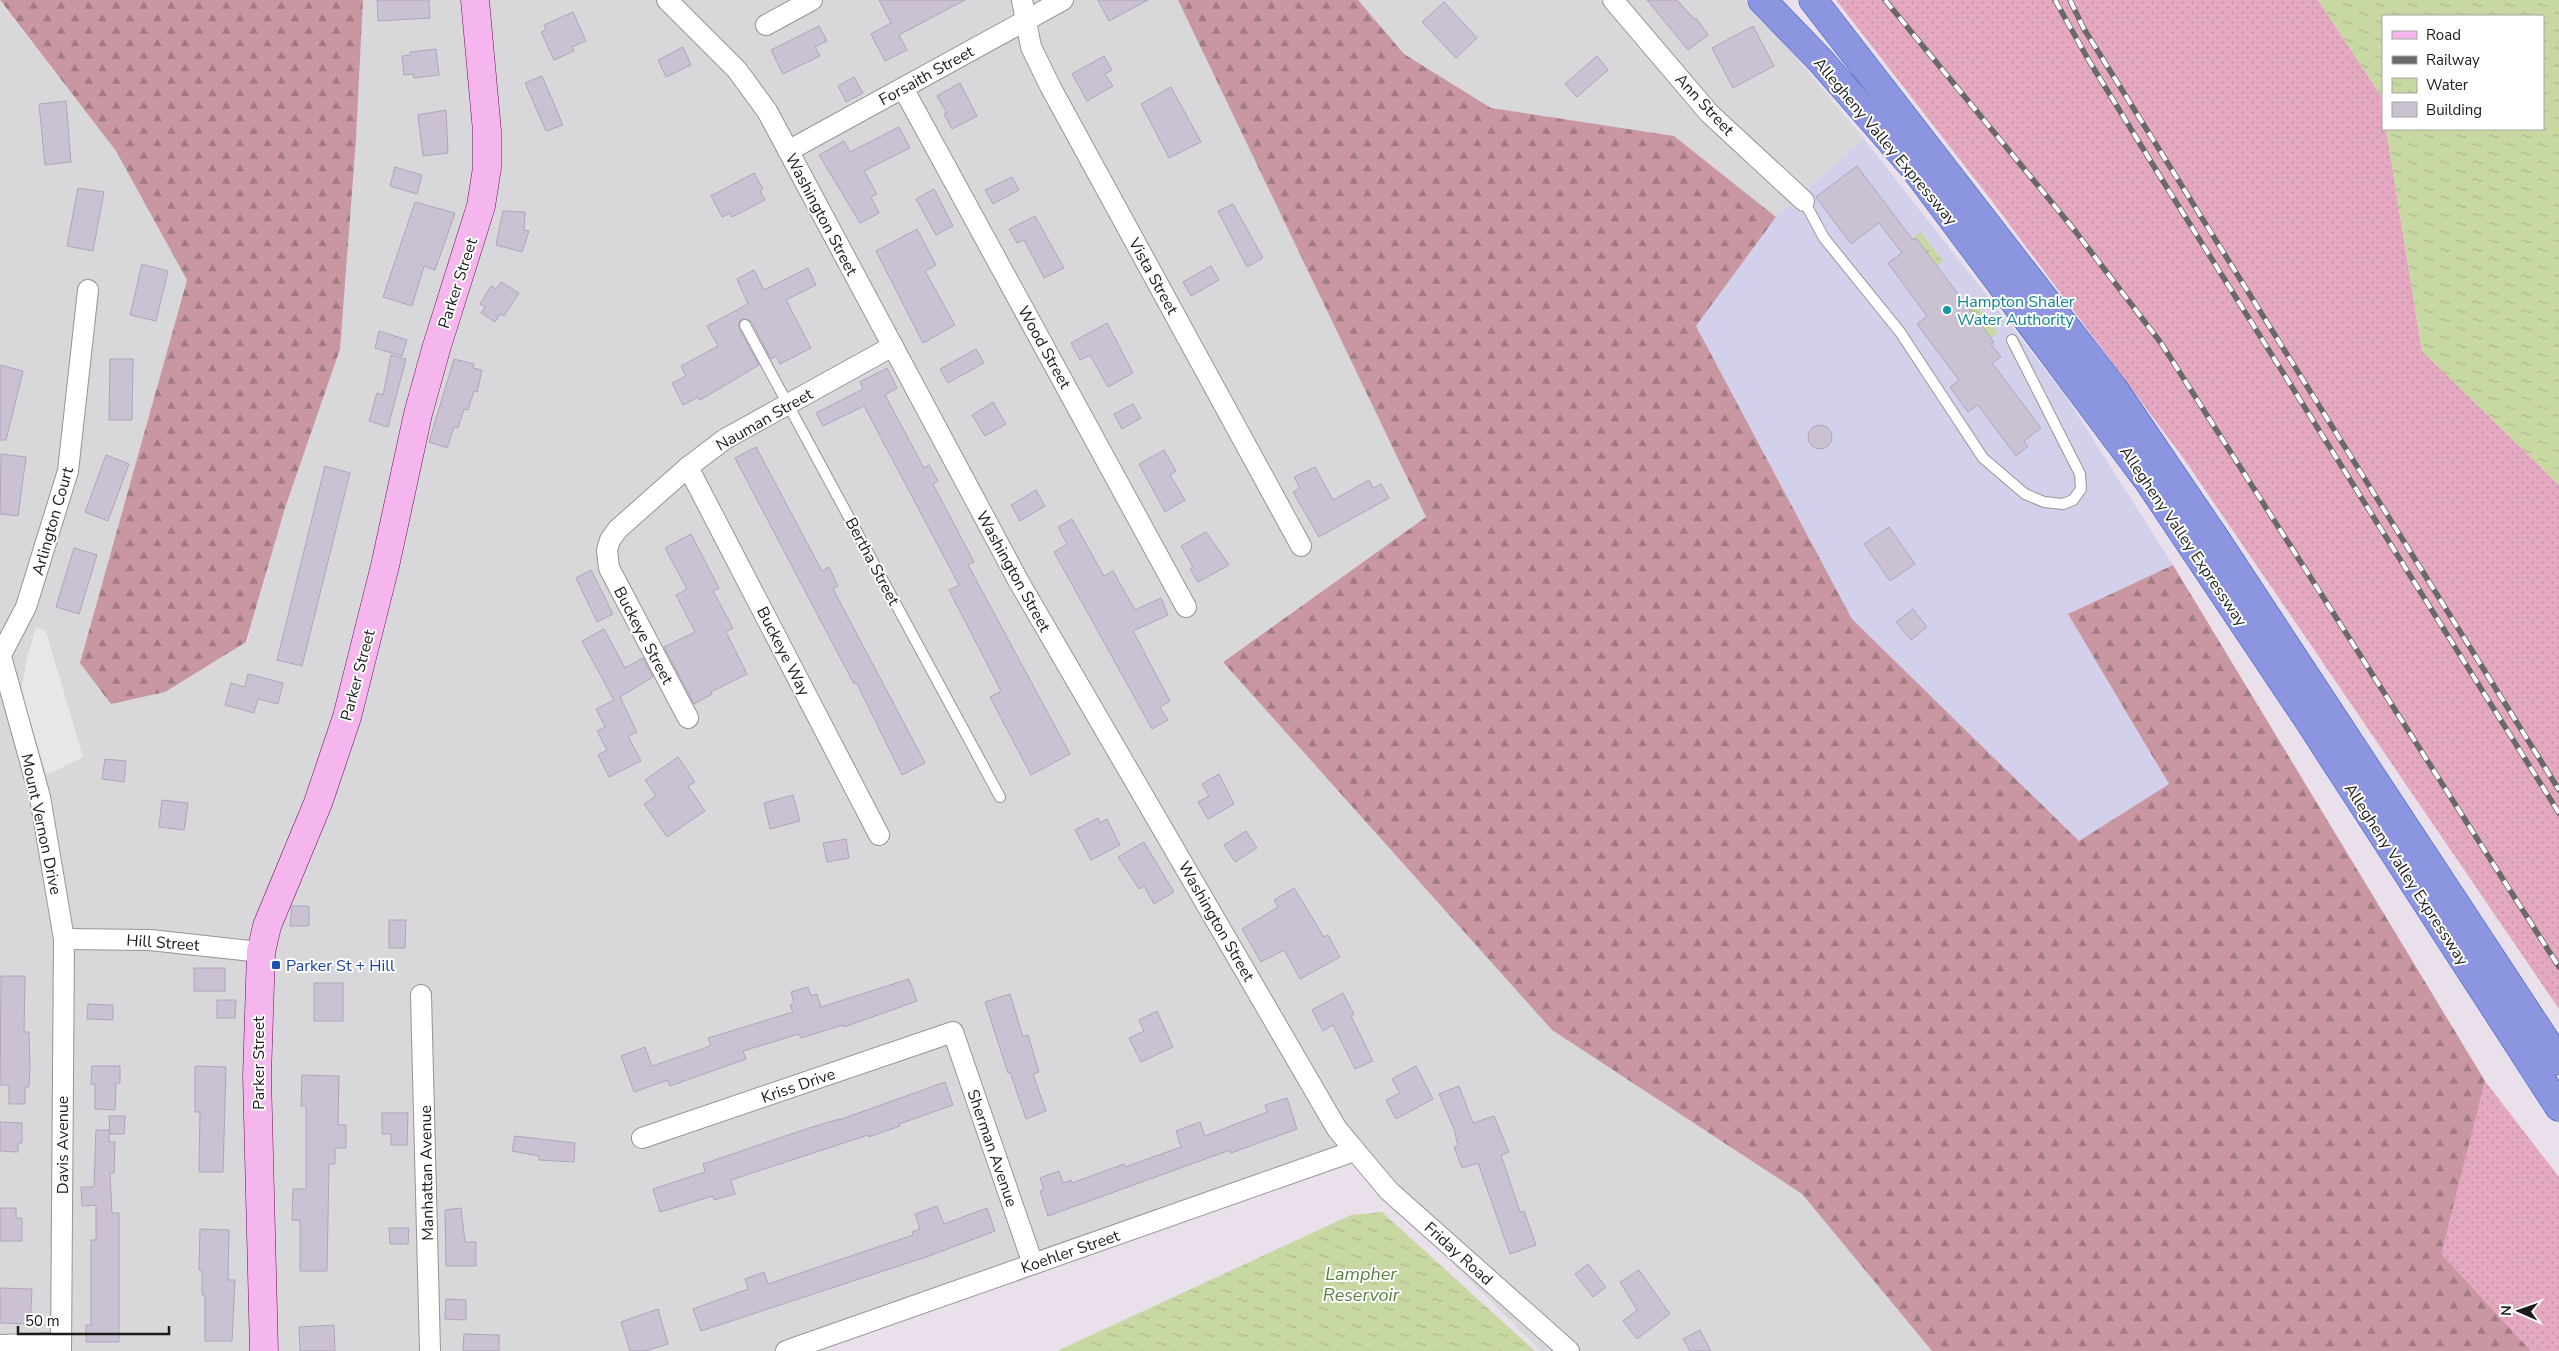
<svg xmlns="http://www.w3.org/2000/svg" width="2559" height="1351" viewBox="0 0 2559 1351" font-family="'Nunito Sans',sans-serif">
  <defs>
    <pattern id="grass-dots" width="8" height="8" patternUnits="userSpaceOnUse" patternTransform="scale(1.25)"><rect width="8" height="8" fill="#e4a8c1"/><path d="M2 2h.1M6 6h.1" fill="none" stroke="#c390a5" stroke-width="1.8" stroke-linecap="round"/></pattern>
    <pattern id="forest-firs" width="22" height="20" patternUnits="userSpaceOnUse" patternTransform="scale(1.25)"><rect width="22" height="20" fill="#c997a2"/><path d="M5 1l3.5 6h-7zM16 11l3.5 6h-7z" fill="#a27a83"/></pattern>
    <pattern id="water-ripples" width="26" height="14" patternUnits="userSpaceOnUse" patternTransform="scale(1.25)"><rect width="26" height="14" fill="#c8d8a2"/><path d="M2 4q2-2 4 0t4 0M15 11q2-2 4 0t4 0" fill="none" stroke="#abb98b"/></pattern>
  </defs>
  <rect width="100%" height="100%" fill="#e9e0ec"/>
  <g fill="#d8d7d9">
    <polygon points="363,0 1178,0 1426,517 1223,661 1552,1030 1802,1194 1932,1351 1541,1351 1352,1163 812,1351 0,1351 0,2 116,151 187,280 80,663 247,642 285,508 356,139"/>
    <polygon points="1358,0 1744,0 1763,18 1864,139 1776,217 1674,136 1491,108 1404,54"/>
  </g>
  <polygon fill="#d3d0ec" points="1864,139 2065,395 2173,565 2068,614 2169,784 2079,841 1852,619 1696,326 1776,217"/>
  <g fill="url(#grass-dots)">
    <polygon points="1836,0 2318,0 2381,96 2383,129 2386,129 2422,351 2559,485 2559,1009 2184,459 1992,201"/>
    <polygon points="2485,1081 2559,1177 2559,1351 2531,1351 2440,1254"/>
  </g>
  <g fill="url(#forest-firs)">
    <polygon points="0,0 363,0 356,139 340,349 285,508 246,642 165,692 111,704 80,663 187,280 116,151"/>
    <polygon points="1178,0 1358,0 1404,54 1491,108 1674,136 1776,217 1696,326 1852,619 2079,841 2169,784 2068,614 2173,565 2485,1081 2441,1254 2531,1351 1932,1351 1802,1194 1552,1030 1223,662 1426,517"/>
  </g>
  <polygon fill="#e7e7e7" points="36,627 46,631 83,757 47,775 24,702 22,687 26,662"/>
  <g fill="url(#water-ripples)">
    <polygon points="2318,0 2559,0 2559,485 2422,351 2386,129 2543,129 2543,16 2383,16 2383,106 2381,96"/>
    <polygon points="1921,232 1943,261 1937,266 1916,238 1912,239"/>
    <polygon points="1972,299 1998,333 1991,338 1966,304"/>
    <polygon points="1382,1212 1535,1351 1057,1351 1351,1215"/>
  </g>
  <g fill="#cac1d2" stroke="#b0a4bc">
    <polygon points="377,0 429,0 430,18 378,21"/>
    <polygon points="879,0 965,0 899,35 907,50 885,61 871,34 891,23"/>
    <polygon points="1098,0 1148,0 1109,21"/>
    <polygon points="1647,0 1677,0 1694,19 1696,18 1708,35 1688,50"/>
    <polygon points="1444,2 1477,38 1456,58 1422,22"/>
    <polygon points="573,12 586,41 572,47 574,51 554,60 541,32 546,30 544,25"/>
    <polygon points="819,26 827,41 815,47 820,56 783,74 771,50"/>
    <polygon points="1753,26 1774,66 1733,88 1712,48"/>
    <polygon points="683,47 691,65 666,77 658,60"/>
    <polygon points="436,49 439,75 414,78 413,74 404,75 402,56 410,55 410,52"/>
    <polygon points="1104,56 1112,70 1105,74 1113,86 1087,101 1072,74"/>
    <polygon points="1597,56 1608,70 1577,97 1565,84"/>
    <polygon points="542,76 563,125 546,131 525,83"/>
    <polygon points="854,77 863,93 846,102 838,86"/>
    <polygon points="960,83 977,116 952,129 944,114 947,113 937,96"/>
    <polygon points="1171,87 1201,142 1169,158 1141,104"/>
    <polygon points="66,101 71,162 45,165 39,104"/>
    <polygon points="446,110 448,153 423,156 418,115"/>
    <polygon points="899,127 910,148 864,171 877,194 871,197 879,213 860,223 819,155 844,141 850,152"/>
    <polygon points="1857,166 1913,240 1916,238 1994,342 1991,344 2001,357 1992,363 2041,428 2024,441 2028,446 2016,456 1978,405 1968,412 1950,387 1959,380 1917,324 1927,316 1888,263 1902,253 1879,223 1851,244 1816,197"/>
    <polygon points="395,167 422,175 417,194 390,186"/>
    <polygon points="754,173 763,189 760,191 765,200 732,217 730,213 722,217 711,196"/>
    <polygon points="1012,177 1019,190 993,204 985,190"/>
    <polygon points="78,188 104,192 93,251 67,246"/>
    <polygon points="934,189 953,226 936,235 916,199"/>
    <polygon points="415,202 455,213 435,270 424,266 412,306 383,297"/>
    <polygon points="1233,204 1263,258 1247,267 1218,211"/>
    <polygon points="503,211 525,212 524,230 529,231 522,252 496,245"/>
    <polygon points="1035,216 1064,268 1044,278 1024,240 1017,243 1009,229"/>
    <polygon points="917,229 936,265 925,271 955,325 923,343 876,251"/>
    <polygon points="142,264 168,271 156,321 130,315"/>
    <polygon points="1211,266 1219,280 1191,296 1183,282"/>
    <polygon points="808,268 816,285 786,300 811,348 780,364 776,356 771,359 751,321 742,319 739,322 739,328 759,365 700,400 698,397 683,405 672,383 686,376 681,366 718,346 707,326 748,304 737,279 754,270 764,290"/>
    <polygon points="501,282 519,293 504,316 500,314 495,322 481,313 485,307 480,304 491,286 496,289"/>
    <polygon points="1107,323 1133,373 1108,387 1090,355 1080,360 1071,343"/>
    <polygon points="379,331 407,340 402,356 375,348"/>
    <polygon points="976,349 984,363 948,383 940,369"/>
    <polygon points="391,355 406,359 388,427 369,421 377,393 383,395"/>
    <polygon points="110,359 133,359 132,420 109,420"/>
    <polygon points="454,359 474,364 473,368 482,370 477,392 474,391 468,410 464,409 458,428 454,427 447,448 429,442"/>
    <polygon points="0,365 23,371 6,440 0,440"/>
    <polygon points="887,368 897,388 885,395 924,468 929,465 938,481 933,484 974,562 968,565 1070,754 1031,775 990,697 1001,691 949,590 959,585 864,406 823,426 816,413 863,389 860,382"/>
    <polygon points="993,402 1006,424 985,436 972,415"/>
    <polygon points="1133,404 1141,418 1122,429 1114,414"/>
    <circle cx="1820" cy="437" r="12"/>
    <polygon points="756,447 822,571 829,567 838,586 833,589 925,763 902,775 856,682 854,684 735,458"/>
    <polygon points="1164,450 1176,471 1170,475 1185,500 1165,512 1139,464"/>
    <polygon points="1,454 26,457 18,516 0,514"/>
    <polygon points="106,455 129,464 108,521 85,512"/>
    <polygon points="325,466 350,473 302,666 277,660"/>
    <polygon points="1315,467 1333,500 1369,480 1373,488 1381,484 1389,498 1319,537 1293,492 1300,488 1294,477"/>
    <polygon points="1036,490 1045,506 1020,521 1011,505"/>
    <polygon points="1072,519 1104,576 1113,571 1135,610 1161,598 1168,615 1133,631 1170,701 1160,707 1168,720 1152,729 1054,552 1067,544 1058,527"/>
    <polygon points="1889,527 1915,564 1890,581 1864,544"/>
    <polygon points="1206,532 1229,565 1198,582 1190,569 1193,567 1181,546"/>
    <polygon points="691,534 719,588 713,591 733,628 726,632 747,674 711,692 712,694 694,704 664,647 695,632 676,595 687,589 665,548"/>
    <polygon points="74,548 97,555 79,614 56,607"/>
    <polygon points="591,570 613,614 597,622 576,578"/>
    <polygon points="1913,609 1927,627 1911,640 1896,622"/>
    <polygon points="604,629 625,668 643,658 653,677 620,697 637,732 628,736 641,761 609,777 598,755 607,750 597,731 605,727 596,709 614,700 582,641"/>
    <polygon points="248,674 283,683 278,704 258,699 254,713 225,705 231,683 245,687"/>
    <polygon points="678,757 695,782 688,786 705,811 667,837 644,804 656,796 645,780"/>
    <polygon points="105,759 126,761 124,782 102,779"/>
    <polygon points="1219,774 1234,804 1208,819 1198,802 1209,796 1202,784"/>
    <polygon points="793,795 800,821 770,829 764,803"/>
    <polygon points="162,800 188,803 184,830 159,827"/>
    <polygon points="1098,818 1100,823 1107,819 1120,845 1091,860 1075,830"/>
    <polygon points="1246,831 1257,848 1235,862 1224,845"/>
    <polygon points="846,839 849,858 827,862 823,843"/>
    <polygon points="1144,842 1174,892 1154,904 1144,886 1139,889 1118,857"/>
    <polygon points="1294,888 1324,937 1328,935 1340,957 1300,979 1284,950 1261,962 1242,929 1278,907 1274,900"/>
    <polygon points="292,906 309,906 309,926 290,926"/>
    <polygon points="389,920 406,920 405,948 389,948"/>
    <rect x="194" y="968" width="31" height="23"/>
    <polygon points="1,976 25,976 24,1032 29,1032 30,1068 29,1087 25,1087 25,1104 9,1104 9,1085 0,1085"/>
    <polygon points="909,979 917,1001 844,1027 843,1025 801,1038 799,1034 743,1051 746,1059 670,1086 668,1080 634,1092 621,1056 645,1047 652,1066 705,1048 711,1045 708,1038 793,1012 790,1005 794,1003 791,992 808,987 811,996 817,994 821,1007"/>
    <rect x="314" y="983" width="29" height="38"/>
    <polygon points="1343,993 1354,1014 1351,1016 1373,1061 1355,1069 1333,1025 1323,1031 1312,1010"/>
    <polygon points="1010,994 1023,1037 1028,1035 1039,1072 1033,1074 1046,1111 1026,1119 1010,1072 1008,1073 985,1002"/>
    <polygon points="217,1000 236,1000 235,1018 217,1018"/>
    <polygon points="88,1004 113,1005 113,1020 87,1019"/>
    <polygon points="1157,1011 1173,1047 1141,1062 1129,1038 1144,1031 1139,1020"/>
    <polygon points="92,1066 120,1066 120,1083 116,1083 115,1110 95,1109 95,1084 91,1084"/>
    <polygon points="195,1066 226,1067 223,1172 199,1172 200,1112 195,1112"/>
    <polygon points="1416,1066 1433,1099 1396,1119 1386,1100 1400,1093 1392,1079"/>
    <polygon points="302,1075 339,1076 338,1125 346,1125 346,1148 335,1148 335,1164 329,1164 327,1271 300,1271 300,1220 292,1220 293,1189 306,1189 306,1106 301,1106"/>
    <polygon points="945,1082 953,1105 899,1124 900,1126 869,1137 868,1135 731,1180 735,1194 714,1200 713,1196 660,1212 653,1189 705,1172 703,1164 806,1129 839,1119 839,1120"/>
    <polygon points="1459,1086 1473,1123 1494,1116 1509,1152 1501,1155 1520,1212 1524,1211 1536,1245 1510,1254 1478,1163 1462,1168 1454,1147 1458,1146 1454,1129 1439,1094"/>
    <polygon points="1287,1098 1297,1129 1231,1153 1230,1150 1048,1216 1040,1191 1044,1190 1040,1178 1059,1171 1063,1183 1071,1180 1072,1183 1124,1164 1125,1167 1181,1147 1176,1131 1200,1122 1205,1136 1267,1112 1265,1105"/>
    <polygon points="382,1113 408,1113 407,1145 391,1145 391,1134 382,1134"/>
    <polygon points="109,1116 125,1116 124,1134 110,1134"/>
    <polygon points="0,1122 22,1123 22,1143 18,1143 18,1152 0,1151"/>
    <polygon points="96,1130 109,1130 109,1142 115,1142 114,1173 110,1173 112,1213 119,1213 119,1342 86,1342 86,1325 91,1325 91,1240 96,1240 96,1205 82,1206 81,1187 94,1187"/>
    <polygon points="515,1136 575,1143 574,1162 539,1160 539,1156 512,1151"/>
    <polygon points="937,1206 944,1224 987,1208 995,1231 929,1256 701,1331 693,1309 748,1289 745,1279 764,1272 768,1284 913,1235 912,1232 920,1229 915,1214"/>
    <polygon points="0,1208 16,1208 16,1218 22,1218 22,1241 0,1241"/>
    <polygon points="461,1208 465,1242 476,1242 476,1266 446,1266 445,1210"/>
    <polygon points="389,1228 409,1228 408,1244 390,1244"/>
    <polygon points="200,1229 229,1230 228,1280 235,1280 232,1341 205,1341 205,1295 202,1295 202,1270 199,1270"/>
    <polygon points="1588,1264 1606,1287 1593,1297 1575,1274"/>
    <polygon points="1639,1270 1670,1314 1637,1339 1623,1321 1637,1310 1620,1282"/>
    <polygon points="0,1288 32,1289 30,1324 0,1323"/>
    <polygon points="446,1299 466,1300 466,1320 445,1319"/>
    <polygon points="658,1309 668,1344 645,1351 630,1351 621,1322"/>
    <polygon points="334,1325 335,1351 300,1351 299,1327"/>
    <polygon points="1700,1330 1711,1351 1690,1351 1683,1339"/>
    <polygon points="464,1334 499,1335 499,1351 463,1351"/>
  </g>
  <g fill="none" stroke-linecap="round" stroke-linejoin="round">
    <defs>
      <g id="lane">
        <polyline points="1804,201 1824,238 1900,332 1983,458 2025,494 2044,502 2063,504 2073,500 2081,489 2080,474 2012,340"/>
        <polyline points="745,325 1000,797"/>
      </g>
      <g id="street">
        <polyline points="667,0 737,70 767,111 1019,582 1337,1129 1389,1191 1569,1351"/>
        <polyline points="1022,0 1031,47 1051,88 1301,546"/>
        <polyline points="1613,0 1709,113 1804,201"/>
        <polyline points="766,25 812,0"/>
        <polyline points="903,88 1186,607"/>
        <polyline points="788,151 1063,0"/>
        <polyline points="688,467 879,835"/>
        <polyline points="0,653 40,797 64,939 61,1351"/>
        <polyline points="1,655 26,607 68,471 88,290"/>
        <polyline points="688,718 609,568 607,550 610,540 618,529 688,467 725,439 893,346"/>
        <polyline points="64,939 150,940 261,952"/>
        <polyline points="421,995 430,1351"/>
        <polyline points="642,1138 953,1032 1033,1264"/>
        <polyline points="0,1345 61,1343"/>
        <polyline points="786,1351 1354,1151"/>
      </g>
      <polyline id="secondary" points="264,1351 257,1076 261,952 267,926 318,803 347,717 385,566 418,414 436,349 481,206 487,168 487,131 475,0"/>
      <g id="highway">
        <polyline points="1762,0 1820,60 1915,169 2149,482 2307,718 2559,1107"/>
        <polyline points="1813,0 2114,389 2215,538 2559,1061"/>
      </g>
    </defs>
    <use href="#lane" stroke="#959595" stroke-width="12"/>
    <use href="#street" stroke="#959595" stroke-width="22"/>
    <use href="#secondary" stroke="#690a58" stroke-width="29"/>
    <use href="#highway" stroke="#2d57ca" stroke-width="29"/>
    <use href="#lane" stroke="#fff" stroke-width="10"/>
    <use href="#street" stroke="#fff" stroke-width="20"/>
    <use href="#secondary" stroke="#f5b5ed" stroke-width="28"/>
    <use href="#highway" stroke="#8b95e0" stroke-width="28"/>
    <defs>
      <g id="rail">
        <polyline points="1885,0 2072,227 2161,343 2559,967"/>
        <polyline points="2055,0 2088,59 2161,178 2559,813"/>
        <polyline points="2070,0 2084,29 2559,790"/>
      </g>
    </defs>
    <use href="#rail" stroke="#696969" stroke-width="5.5"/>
    <use href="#rail" stroke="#fff" stroke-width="4" stroke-dasharray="11" stroke-linecap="butt"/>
  </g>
  <circle fill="#0f9aa8" stroke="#fff" stroke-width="2" cx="1947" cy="310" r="5"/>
  <rect fill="#1a4fb4" stroke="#fff" stroke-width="2" x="271" y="960" width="10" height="10" rx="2.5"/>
  <g text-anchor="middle" stroke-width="4" stroke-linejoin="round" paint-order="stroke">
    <g font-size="16" fill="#1b1b1b" stroke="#fff">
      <text transform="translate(926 75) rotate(-29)" y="6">Forsaith Street</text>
      <text transform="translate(1705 104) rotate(47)" y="6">Ann Street</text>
      <text transform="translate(1886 141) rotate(50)" y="6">Allegheny Valley Expressway</text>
      <text transform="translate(822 214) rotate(62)" y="6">Washington Street</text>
      <text transform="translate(1154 276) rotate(61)" y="6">Vista Street</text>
      <text transform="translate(457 283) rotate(-72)" y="6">Parker Street</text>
      <text transform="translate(1045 347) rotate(61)" y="6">Wood Street</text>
      <text transform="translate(764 419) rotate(-30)" y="6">Nauman Street</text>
      <text transform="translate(52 521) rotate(-74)" y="6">Arlington Court</text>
      <text transform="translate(2184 536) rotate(56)" y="6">Allegheny Valley Expressway</text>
      <text transform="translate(873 561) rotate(62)" y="6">Bertha Street</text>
      <text transform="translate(1014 571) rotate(61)" y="6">Washington Street</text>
      <text transform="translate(644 635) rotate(62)" y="6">Buckeye Street</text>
      <text transform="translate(784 651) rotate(63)" y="6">Buckeye Way</text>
      <text transform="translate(357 675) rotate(-75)" y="6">Parker Street</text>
      <text transform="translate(42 824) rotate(78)" y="6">Mount Vernon Drive</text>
      <text transform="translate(2407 874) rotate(57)" y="6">Allegheny Valley Expressway</text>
      <text transform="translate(1217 921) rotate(60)" y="6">Washington Street</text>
      <text transform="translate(163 942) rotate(4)" y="6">Hill Street</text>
      <text transform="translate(258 1063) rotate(-90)" y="6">Parker Street</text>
      <text transform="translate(798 1085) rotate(-19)" y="6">Kriss Drive</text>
      <text transform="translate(62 1145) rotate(-90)" y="6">Davis Avenue</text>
      <text transform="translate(993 1148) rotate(71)" y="6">Sherman Avenue</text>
      <text transform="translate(426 1173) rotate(-91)" y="6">Manhattan Avenue</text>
      <text transform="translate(1070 1251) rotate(-19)" y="6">Koehler Street</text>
      <text transform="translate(1459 1253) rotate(42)" y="6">Friday Road</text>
    </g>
    <g font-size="16" fill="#0d838f" stroke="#fff" text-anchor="start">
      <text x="1957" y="307">Hampton Shaler<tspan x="1957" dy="18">Water Authority</tspan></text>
    </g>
    <g font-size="16" fill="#164399" stroke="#fff" text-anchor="start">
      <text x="286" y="971">Parker St + Hill</text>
    </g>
    <g font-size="18" font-style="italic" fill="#5a7f3f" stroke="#fff">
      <text x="1361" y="1280">Lampher<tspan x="1361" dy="21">Reservoir</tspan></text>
    </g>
  </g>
  <rect x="2382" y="15" width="162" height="115" fill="#ffffff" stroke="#a4a4a4"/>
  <rect x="2392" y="31" width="25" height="8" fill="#f5b5ed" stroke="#a4a4a4"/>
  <text x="2426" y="40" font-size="15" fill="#1b1b1b">Road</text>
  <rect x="2392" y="56" width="25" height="8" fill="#696969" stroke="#a4a4a4"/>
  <text x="2426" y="65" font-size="15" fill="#1b1b1b">Railway</text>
  <rect x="2392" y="78" width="25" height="15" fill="url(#water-ripples)" stroke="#a4a4a4"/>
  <text x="2426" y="90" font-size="15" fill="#1b1b1b">Water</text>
  <rect x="2392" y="102" width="25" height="15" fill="#cac1d2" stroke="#a4a4a4"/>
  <text x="2426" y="115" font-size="15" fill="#1b1b1b">Building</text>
  <g transform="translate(2519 1311) rotate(272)" stroke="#ffffff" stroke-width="4" paint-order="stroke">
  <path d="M0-4L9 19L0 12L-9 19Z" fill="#1b1b1b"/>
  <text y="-8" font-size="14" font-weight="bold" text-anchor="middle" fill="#1b1b1b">N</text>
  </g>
  <path d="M18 1326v8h151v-8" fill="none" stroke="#1b1b1b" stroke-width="2.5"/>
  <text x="25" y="1326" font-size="15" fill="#1b1b1b" stroke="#ffffff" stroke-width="4" paint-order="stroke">50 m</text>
</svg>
